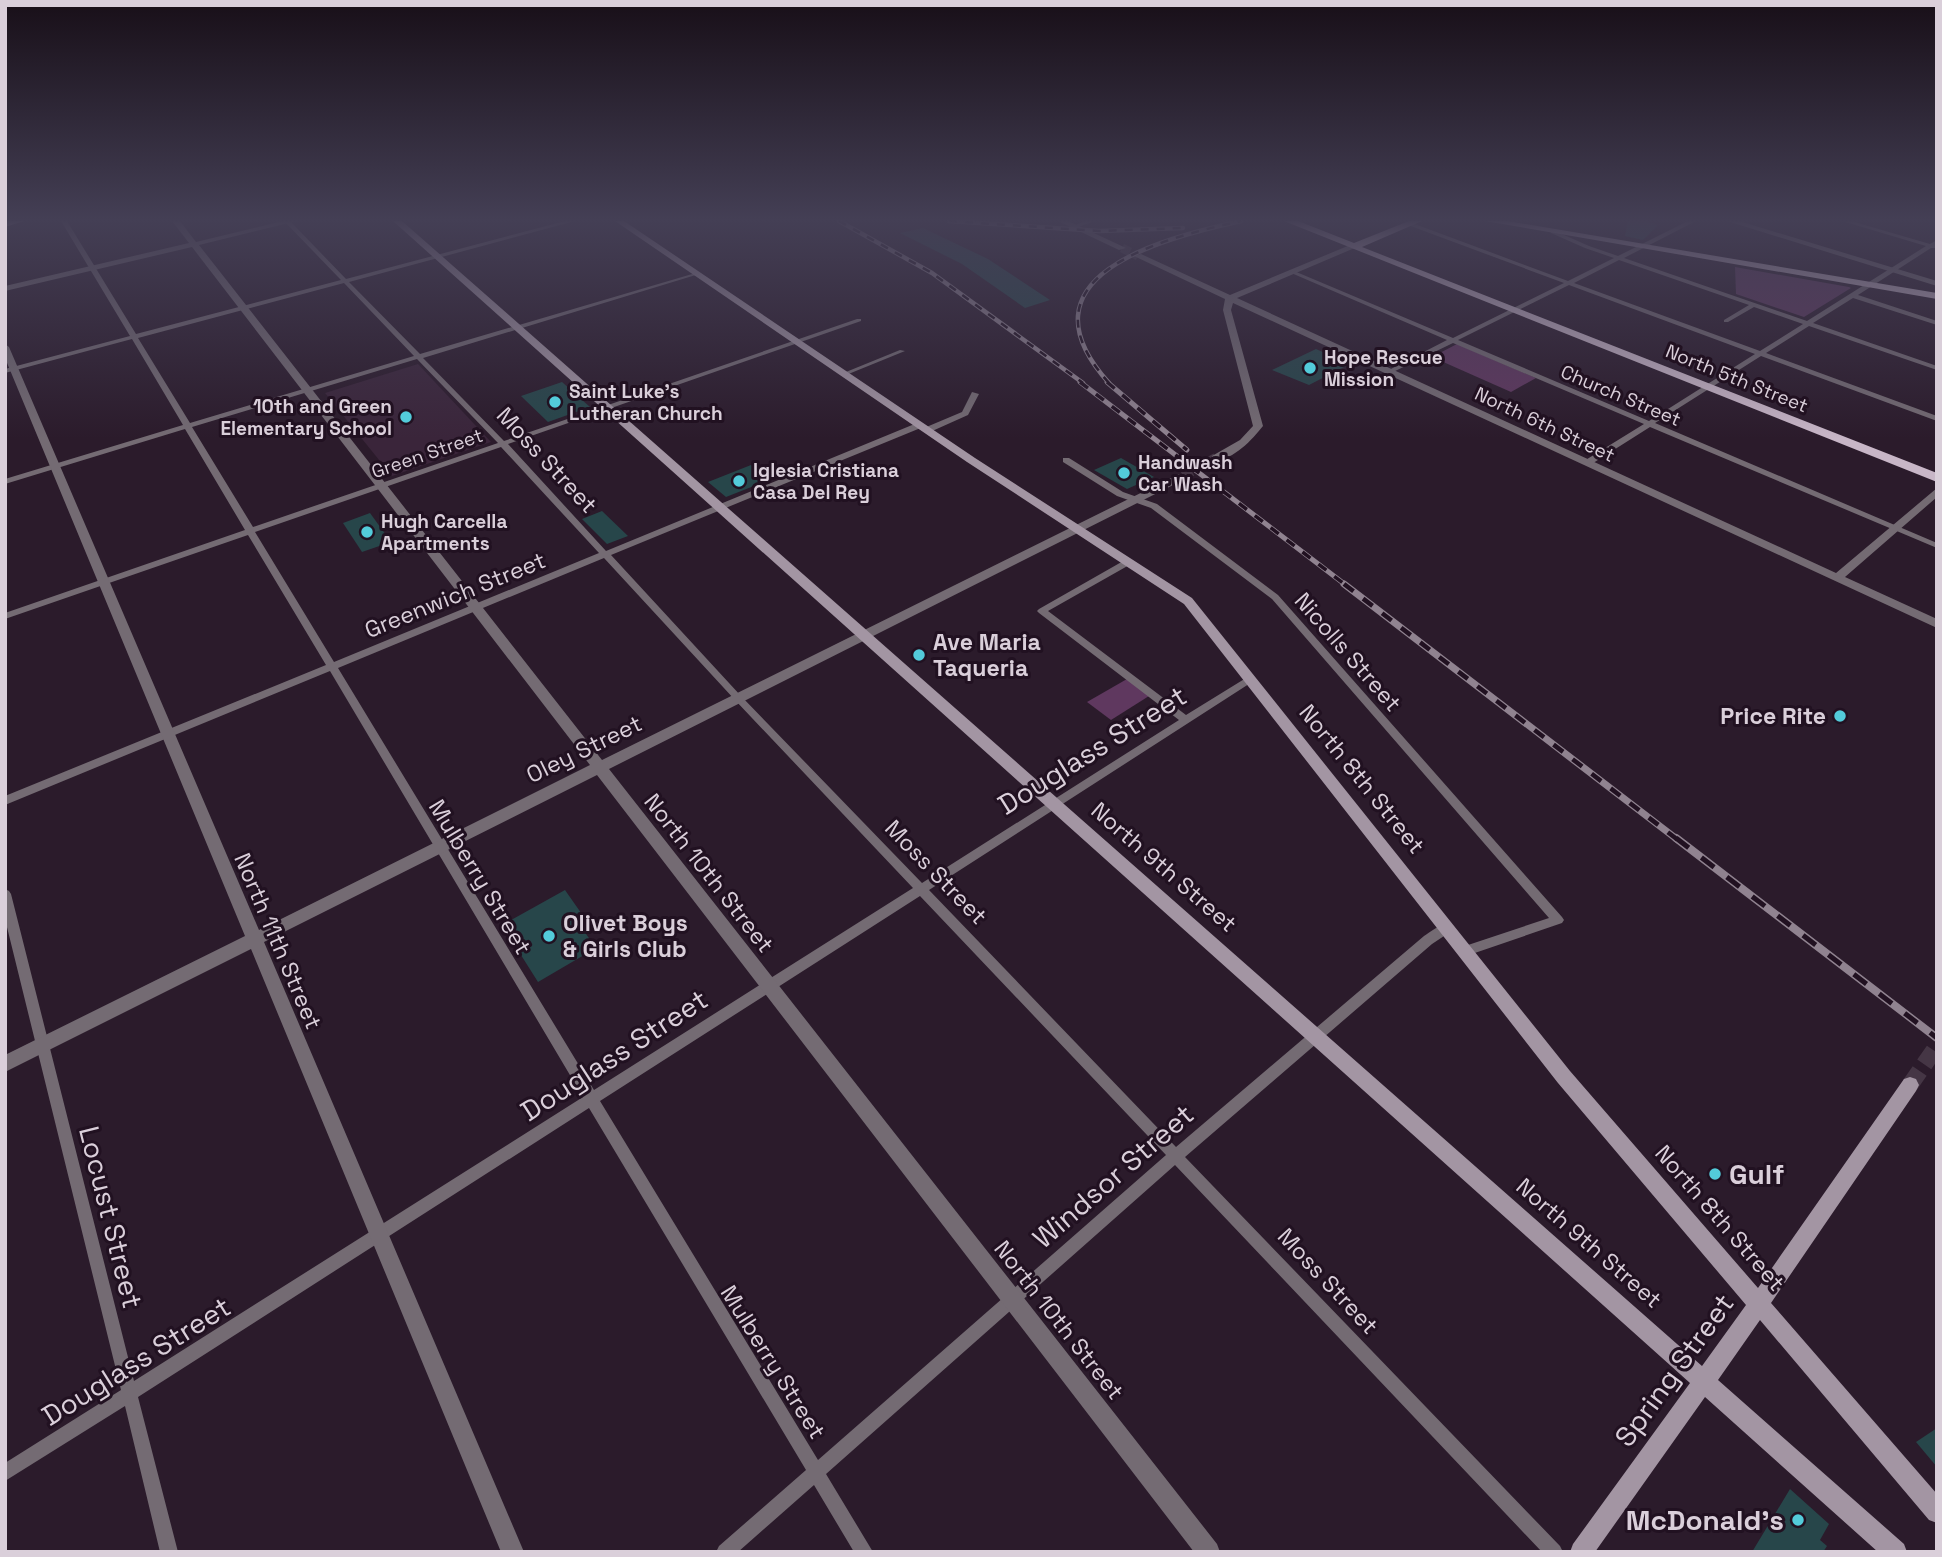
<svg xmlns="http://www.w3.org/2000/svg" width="1942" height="1557" viewBox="0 0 1942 1557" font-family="'Space Grotesk',sans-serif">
  <rect width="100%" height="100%" fill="#2b1b2b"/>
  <polygon fill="#3a253a" points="418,364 491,442 392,476 325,393"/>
  <g fill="#5f385f">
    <polygon points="1735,267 1849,287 1851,288 1804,317 1736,294"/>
    <polygon points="1457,344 1536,378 1511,392 1432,357"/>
    <polygon points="1127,679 1149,696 1111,720 1087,702"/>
  </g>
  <g fill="#27464a">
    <polygon points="1628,221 1646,221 1658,225 1643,240 1625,236"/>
    <polygon points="923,228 988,259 1050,300 1025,308 962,264 900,233"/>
    <polygon points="1316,349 1347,363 1343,365 1346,366 1309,385 1272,370"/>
    <polygon points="562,382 590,407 548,422 521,396"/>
    <polygon points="1121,458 1154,477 1127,489 1094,470"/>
    <polygon points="751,465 769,480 726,497 708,482"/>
    <polygon points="602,511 628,536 607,544 582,519"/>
    <polygon points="370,513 391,542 362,552 343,523"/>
    <polygon points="565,890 586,920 579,924 596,948 538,982 502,925"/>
    <polygon points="1937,1428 1937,1467 1916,1442"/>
    <polygon points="1790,1489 1829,1524 1820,1540 1827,1546 1823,1552 1752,1552"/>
  </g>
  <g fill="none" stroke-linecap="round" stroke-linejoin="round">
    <polyline stroke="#453645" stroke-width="9" stroke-dasharray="9 4.5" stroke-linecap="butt" points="1122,248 1138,256"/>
    <polyline stroke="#453645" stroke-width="10" stroke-dasharray="10 5" stroke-linecap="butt" points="1183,476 1216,458"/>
    <polyline stroke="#453645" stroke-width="17" stroke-dasharray="17 8" stroke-linecap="butt" points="1910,1085 1937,1046"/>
    <g fill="#746b73" fill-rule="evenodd">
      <path d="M61,221H67L136,334L341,280L284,221H290L346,279L565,221H575L349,282L420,354L699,272V274L423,358L504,441L857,319H861V321L508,444L606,551L917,423H923V427L611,555L741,696L922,883L1179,720L1039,613L1037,611L1039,609L1125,560H1131V564L1048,611L1186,715L1246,678H1252L1254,680L1252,682L929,890L1176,1147L1424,936C1431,932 1441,922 1450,926L1452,929L1450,932L1432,944L1185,1157L1560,1546L1563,1552H1542L1175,1165L826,1474L873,1552H854L814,1485L738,1552H716L719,1546L806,1470L589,1108L138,1397L178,1552H160L125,1406L5,1481V1463L121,1390L5,919V889L9,891L11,894L134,1381L583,1097L330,671L5,805V796L326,665L248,535L5,619V613L245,530L185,429L5,484V479L183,425L132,339L5,373V369L130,336ZM344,283L414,356L190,423L138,338ZM417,359L498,443L253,527L192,427ZM501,447L599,553L334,662L255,532ZM604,558L735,700L913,888L594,1090L338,668ZM920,896L1166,1155L818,1460L600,1101Z"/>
      <polygon points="1085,221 1094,221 1076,228 1071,227"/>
      <path d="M1688,221H1696L1624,258L1807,321L1926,246L1842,221H1851L1930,244L1937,240L1936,248H1931L1858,295L1937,321V325L1853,298L1813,323L1937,366V370L1809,326L1766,353L1937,416V421L1761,356L1655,423L1937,543V548L1650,427L1590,465H1584V461L1644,424L1453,343L1391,373H1387V371L1447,340L1289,272L1294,271L1453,338L1564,283L1408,225V223H1412L1568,281L1614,258L1585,248L1551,233V231H1555L1589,246L1618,256ZM1619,260L1749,305L1724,320V322H1728L1754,307L1803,324L1760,351L1574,283ZM1569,285L1755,354L1649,421L1458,340Z"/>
      <polygon points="900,350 905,351 846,375 841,374"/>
      <polygon points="972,392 979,394 968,415 930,432 924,432 924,428 962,412"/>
      <polygon points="1063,458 1069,458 1123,492 1157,504 1278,595 1562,917 1564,920 1562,923 1466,956 1462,955 1460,951 1462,947 1549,918 1272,599 1151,508 1117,496 1063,462"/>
    </g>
    <g fill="#746b73" fill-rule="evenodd">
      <polygon points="172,221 180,221 196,242 283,221 297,221 199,245 602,760 1179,474 1187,474 1187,478 609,769 1217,1544 1220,1552 1194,1552 597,775 264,942 524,1552 501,1552 251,949 5,1072 5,1055 245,936 5,358 5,344 9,347 259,930 590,765 192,247 5,291 5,286 189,243"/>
      <polygon points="1058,221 1068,221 1126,248 1119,250"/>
      <polygon points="1727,221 1739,221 1937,281 1937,286"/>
      <path d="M1350,245L1357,247L1237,298L1836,573L1937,488V497L1845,577L1937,619V628L1233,303L1231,310L1263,426C1252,440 1232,462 1212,460V456L1240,440L1253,426L1223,310L1225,299L1134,256L1141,254L1230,295Z"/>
    </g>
    <polygon fill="#a395a3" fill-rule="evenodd" points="393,221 402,221 1702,1366 1746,1305 1558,1083 1184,604 967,462 615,221 624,221 975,458 1192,598 1570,1071 1758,1288 1904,1079 1910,1077 1916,1079 1919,1085 1916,1091 1771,1303 1937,1494 1937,1523 1929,1520 1760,1320 1718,1380 1904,1544 1907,1552 1878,1552 1705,1397 1595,1552 1570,1552 1573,1544 1690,1383"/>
    <g fill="#c8b6c7" fill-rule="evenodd">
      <polygon points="5,221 24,221 5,227"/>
      <polygon points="1284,221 1298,221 1354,243 1409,221 1422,221 1362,247 1937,473 1937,482"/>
      <polygon points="1485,221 1507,221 1937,293 1937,299"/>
    </g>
    <defs>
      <g id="rail-far3">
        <polyline points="839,221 932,273 1083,383"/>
        <polyline points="949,221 1099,231 1183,228"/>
        <path d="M1109,383C1014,277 1159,239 1241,221"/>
      </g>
      <g id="rail-far2">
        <polyline points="1080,382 1347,586"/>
        <polyline points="1107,382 1187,450"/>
      </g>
      <polyline id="rail-far1" points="1344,584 1678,840"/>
      <polyline id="rail" points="1676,838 1937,1038"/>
    </defs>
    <use href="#rail-far3" stroke="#908390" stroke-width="4.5"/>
    <use href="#rail-far2" stroke="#908390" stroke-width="5"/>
    <use href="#rail-far1" stroke="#908390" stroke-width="7"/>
    <use href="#rail" stroke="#908390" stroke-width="8"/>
    <use href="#rail-far3" stroke="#211121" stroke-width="2.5" stroke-dasharray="8" stroke-linecap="butt"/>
    <use href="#rail-far2" stroke="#211121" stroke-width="3.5" stroke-dasharray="10" stroke-linecap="butt"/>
    <use href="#rail-far1" stroke="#211121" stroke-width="4.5" stroke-dasharray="12" stroke-linecap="butt"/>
    <use href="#rail" stroke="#211121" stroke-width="5" stroke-dasharray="16" stroke-linecap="butt"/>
  </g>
  <linearGradient id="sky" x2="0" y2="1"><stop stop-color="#180f18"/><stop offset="0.5" stop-color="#443f55"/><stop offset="1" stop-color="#443f55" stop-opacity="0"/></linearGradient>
  <rect width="1942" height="439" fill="url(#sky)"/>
  <g fill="#53cbda" stroke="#211121" stroke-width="2.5">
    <circle cx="1310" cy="368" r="7"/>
    <circle cx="555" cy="402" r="7"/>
    <circle cx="406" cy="417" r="7"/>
    <circle cx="1124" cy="473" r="7"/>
    <circle cx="739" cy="481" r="7"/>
    <circle cx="367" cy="532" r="7"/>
    <circle cx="919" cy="655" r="7"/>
    <circle cx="1840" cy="716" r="7"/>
    <circle cx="549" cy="936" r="7"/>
    <circle cx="1715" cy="1174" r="7"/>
    <circle cx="1798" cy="1520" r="7"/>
  </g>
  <g text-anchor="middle" stroke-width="6" stroke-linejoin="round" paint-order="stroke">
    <g font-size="19" font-weight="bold" fill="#dacfda" stroke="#211121" text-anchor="start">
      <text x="1324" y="364">Hope Rescue<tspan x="1324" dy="22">Mission</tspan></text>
      <text x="569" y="398">Saint Luke's<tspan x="569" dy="22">Lutheran Church</tspan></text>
      <text x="392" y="413" text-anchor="end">10th and Green<tspan x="392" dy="22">Elementary School</tspan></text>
      <text x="1138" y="469">Handwash<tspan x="1138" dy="22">Car Wash</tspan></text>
      <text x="753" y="477">Iglesia Cristiana<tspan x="753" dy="22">Casa Del Rey</tspan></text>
      <text x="381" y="528">Hugh Carcella<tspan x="381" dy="22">Apartments</tspan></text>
    </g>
    <g font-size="19" fill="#dacfda" stroke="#211121">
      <text transform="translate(1737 378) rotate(22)" y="7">North 5th Street</text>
      <text transform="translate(1621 395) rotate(23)" y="7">Church Street</text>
      <text transform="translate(1545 424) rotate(25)" y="7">North 6th Street</text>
      <text transform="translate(427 453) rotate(-19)" y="7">Green Street</text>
    </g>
    <g font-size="23" fill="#dacfda" stroke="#211121">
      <text transform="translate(547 460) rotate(47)" y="8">Moss Street</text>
      <text transform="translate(455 595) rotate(-22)" y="8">Greenwich Street</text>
      <text transform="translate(1348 652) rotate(49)" y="8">Nicolls Street</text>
      <text transform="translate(584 749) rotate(-26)" y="8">Oley Street</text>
      <text transform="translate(1362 779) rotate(51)" y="8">North 8th Street</text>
      <text transform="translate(1164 867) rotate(41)" y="8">North 9th Street</text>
      <text transform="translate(936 872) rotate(46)" y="8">Moss Street</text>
      <text transform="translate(709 873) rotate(52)" y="8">North 10th Street</text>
      <text transform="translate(480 877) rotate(59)" y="8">Mulberry Street</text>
      <text transform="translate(278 941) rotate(67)" y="8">North 11th Street</text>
      <text transform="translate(1720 1218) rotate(49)" y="8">North 8th Street</text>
      <text transform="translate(1589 1243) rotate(41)" y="8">North 9th Street</text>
      <text transform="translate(1328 1281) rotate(47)" y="8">Moss Street</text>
      <text transform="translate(1059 1320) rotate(52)" y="8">North 10th Street</text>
      <text transform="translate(773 1362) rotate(58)" y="8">Mulberry Street</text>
    </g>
    <g font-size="23" font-weight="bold" fill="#dacfda" stroke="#211121" text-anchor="start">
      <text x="933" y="650">Ave Maria<tspan x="933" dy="26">Taqueria</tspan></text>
      <text x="1826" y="724" text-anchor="end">Price Rite</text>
      <text x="563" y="931">Olivet Boys<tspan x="563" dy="26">&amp; Girls Club</tspan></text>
    </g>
    <g font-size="28" fill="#dacfda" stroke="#211121">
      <text transform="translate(1092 750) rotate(-32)" y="10">Douglass Street</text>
      <text transform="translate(614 1055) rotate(-33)" y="10">Douglass Street</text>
      <text transform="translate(1113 1176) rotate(-41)" y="10">Windsor Street</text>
      <text transform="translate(111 1217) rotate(76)" y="10">Locust Street</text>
      <text transform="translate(136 1361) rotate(-32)" y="10">Douglass Street</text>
      <text transform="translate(1674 1370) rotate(-54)" y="10">Spring Street</text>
    </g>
    <g font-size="28" font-weight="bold" fill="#dacfda" stroke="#211121" text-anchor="start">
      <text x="1729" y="1184">Gulf</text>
      <text x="1784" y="1530" text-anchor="end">McDonald's</text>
    </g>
  </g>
  <rect width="1942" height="1557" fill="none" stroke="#dacfda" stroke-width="14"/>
</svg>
